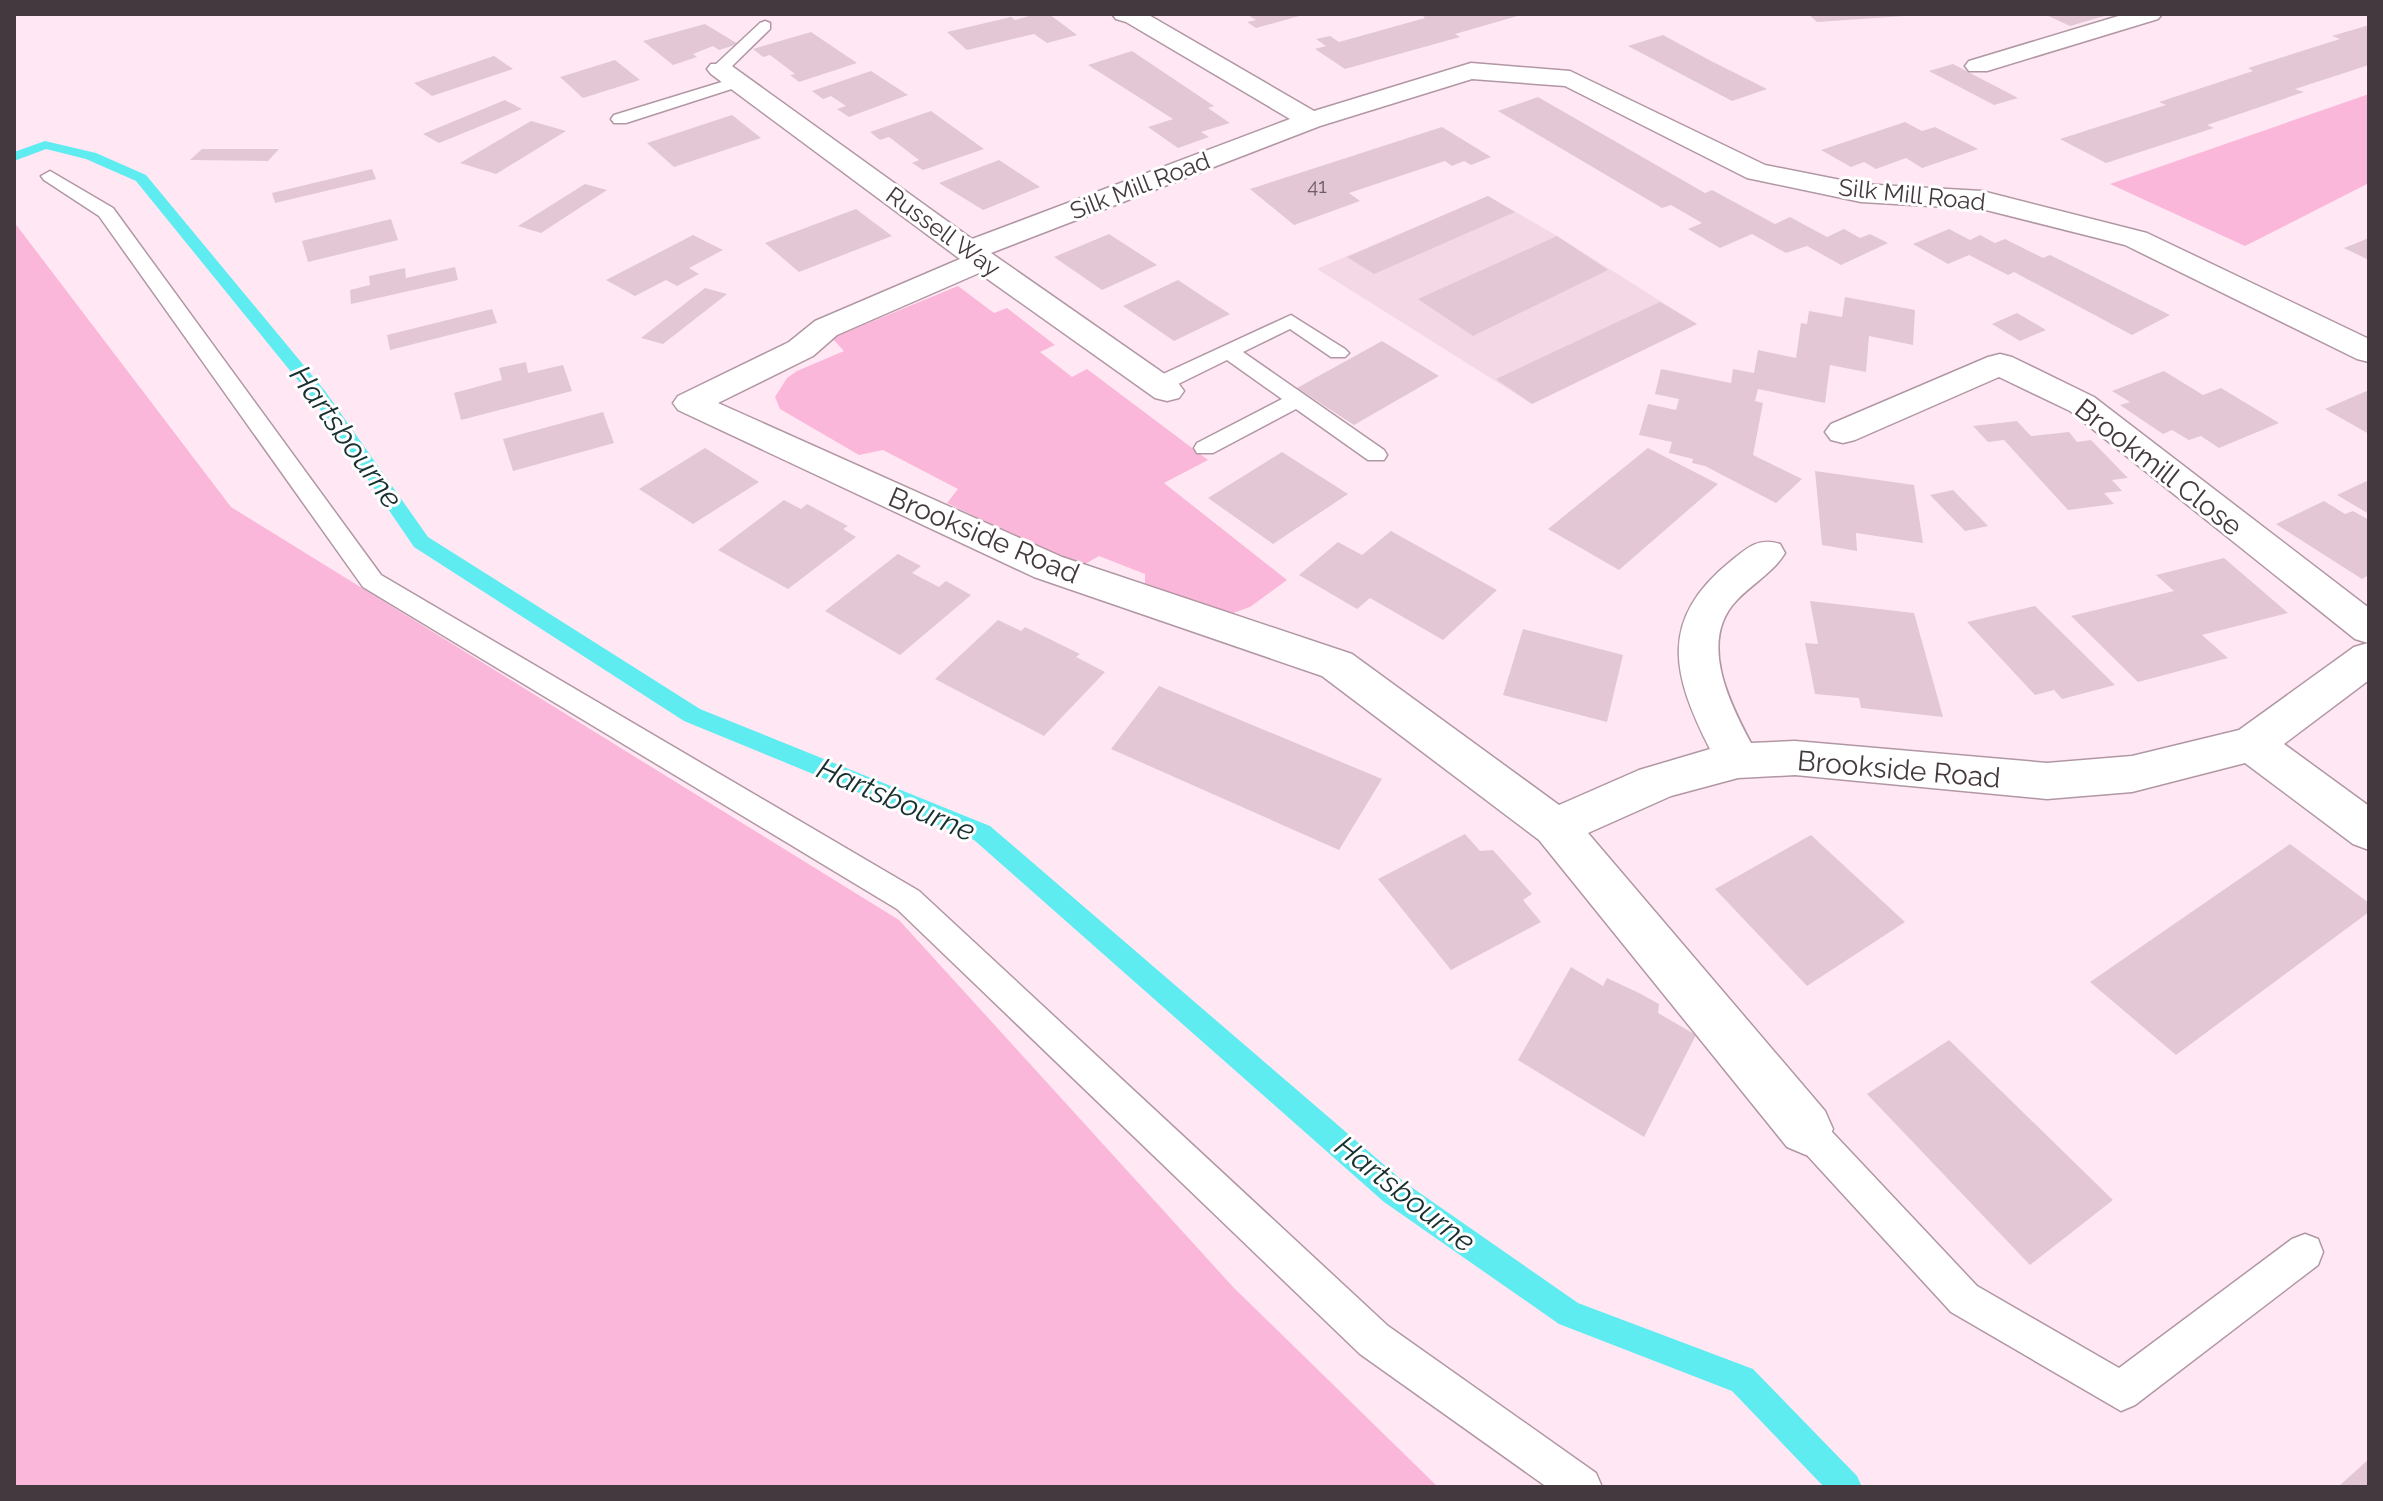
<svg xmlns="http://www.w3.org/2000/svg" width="2383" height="1501" viewBox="0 0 2383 1501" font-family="Raleway,sans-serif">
  <rect width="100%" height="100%" fill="#ffe8f3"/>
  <polygon fill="#f4d8e6" points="1488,196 1557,236 1697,324 1532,404 1317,269"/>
  <g fill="#fbb7d9">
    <polygon points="2369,94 2369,183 2245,246 2110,184"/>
    <polygon points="14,222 231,507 899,920 1234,1288 1438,1487 14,1487"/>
    <polygon points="958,286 994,313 1007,308 1055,345 1040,352 1072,377 1087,369 1208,460 1164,483 1287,580 1250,607 1233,613 1145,590 1145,574 1099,556 1080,567 947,503 958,489 883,450 859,455 780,409 775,397 787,378 797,371 844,351 832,338"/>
  </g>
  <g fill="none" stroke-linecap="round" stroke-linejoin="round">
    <polygon fill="#5eecf1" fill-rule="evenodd" points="45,141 96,153 146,175 325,391 428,537 700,709 990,826 1404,1182 1578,1303 1753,1369 1857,1476 1862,1487 1824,1487 1732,1391 1559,1324 1384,1202 974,840 684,721 414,547 313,399 136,181 86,159 46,149 14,161 14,152"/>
  </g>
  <g fill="#e3c7d4">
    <polygon points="1036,14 1049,14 1077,35 1047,43 1034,34 967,50 947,32 1011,17 1015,20"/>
    <polygon points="1246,14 1303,14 1303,15 1256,28 1247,22 1256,20"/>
    <polygon points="1429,14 1521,15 1455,34 1460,37 1345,69 1315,49 1326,46 1316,39 1330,36 1339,42 1425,18 1423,16"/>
    <polygon points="1808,14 1905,14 1905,16 1817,22"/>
    <polygon points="2044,14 2108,14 2108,15 2070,26"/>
    <polygon points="705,24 738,44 719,50 713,46 693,54 697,57 673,65 643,41"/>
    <polygon points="2369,25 2369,65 2295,89 2304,92 2207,125 2214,128 2106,163 2060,139 2166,105 2159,102 2253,71 2248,68 2340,39 2332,36"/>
    <polygon points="811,32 857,63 799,82 790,75 795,74 770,55 763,57 753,49"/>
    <polygon points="1663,35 1711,61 1767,89 1732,101 1628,46"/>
    <polygon points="1132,51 1214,106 1208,108 1230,123 1201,132 1209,137 1178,148 1148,127 1173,119 1088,65"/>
    <polygon points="494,56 513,69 432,96 414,83"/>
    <polygon points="615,60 640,80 583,98 560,77"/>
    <polygon points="1953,64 2018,98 1994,105 1929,71"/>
    <polygon points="871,71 908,95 849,117 837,109 846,106 831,96 823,99 812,91"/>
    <polygon points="1538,97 1705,193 1712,190 1775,224 1790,217 1827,237 1844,229 1860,238 1870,234 1888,243 1841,265 1807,246 1786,253 1752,234 1720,248 1688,229 1702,223 1671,205 1662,208 1498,111"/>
    <polygon points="505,100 522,109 439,143 423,134"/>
    <polygon points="931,111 949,124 984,149 923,170 912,163 919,160 889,137 880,140 870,132"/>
    <polygon points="732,115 761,138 674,167 647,143"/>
    <polygon points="531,121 566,131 496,174 460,163"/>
    <polygon points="1905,122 1922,131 1935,127 1978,149 1922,168 1906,158 1876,169 1864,162 1851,167 1821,150"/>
    <polygon points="1442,127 1491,157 1471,165 1464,161 1452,166 1445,161 1349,193 1360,201 1294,225 1250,189"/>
    <polygon points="202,149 279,149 268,161 190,160"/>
    <polygon points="999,160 1040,187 983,210 939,183"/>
    <polygon points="372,169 376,179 275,203 272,193"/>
    <polygon points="585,184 607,190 541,233 518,226"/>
    <polygon points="1488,196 1515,212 1374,274 1347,257"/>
    <polygon points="856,209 892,236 799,272 765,243"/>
    <polygon points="391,219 398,240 308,262 302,241"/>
    <polygon points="1949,229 1970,240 1980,235 1995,243 2005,239 2043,258 2050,255 2170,315 2132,335 2014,272 2008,275 1969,255 1948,264 1913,244"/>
    <polygon points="1109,234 1157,265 1102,290 1054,257"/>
    <polygon points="693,235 723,250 689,268 699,274 677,286 666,280 635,296 606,280"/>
    <polygon points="1557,236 1608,270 1473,336 1418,299"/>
    <polygon points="2369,238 2369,260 2344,248"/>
    <polygon points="455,267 458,280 351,304 350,290 370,285 369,276 405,268 406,278"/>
    <polygon points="1178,280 1205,298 1230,314 1174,341 1123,306"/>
    <polygon points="705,288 727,294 663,344 641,338"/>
    <polygon points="1845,297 1915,310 1913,345 1869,336 1866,372 1830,365 1825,403 1758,389 1755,401 1763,403 1753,455 1802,479 1776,503 1705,466 1692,463 1693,459 1669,453 1672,442 1639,435 1648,404 1676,410 1679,399 1655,394 1661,369 1731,383 1733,369 1754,373 1758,350 1796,358 1801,323 1807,324 1809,311 1842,317"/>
    <polygon points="1660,302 1697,324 1532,404 1496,379"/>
    <polygon points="492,309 497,323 390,350 387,335"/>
    <polygon points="2017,313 2046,330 2020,341 1992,324"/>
    <polygon points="1382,341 1439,376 1354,425 1297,388"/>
    <polygon points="526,362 528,373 563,365 572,391 461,420 454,393 502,380 499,368"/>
    <polygon points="2164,371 2203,395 2221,388 2279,423 2219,448 2201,436 2189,440 2172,430 2163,434 2120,405 2130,402 2112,391"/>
    <polygon points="2369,390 2369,434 2325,409"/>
    <polygon points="603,412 614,443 513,471 503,439"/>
    <polygon points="2017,421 2031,436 2069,432 2077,442 2091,440 2128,478 2112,480 2122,491 2104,493 2114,504 2068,510 2004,440 1988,442 1973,426"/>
    <polygon points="705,448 759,482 693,524 639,489"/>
    <polygon points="1648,448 1718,484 1619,570 1548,529"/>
    <polygon points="1282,452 1348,494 1273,544 1208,498"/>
    <polygon points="1815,471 1914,485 1923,543 1856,533 1857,551 1822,545"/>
    <polygon points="2369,480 2369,514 2337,495"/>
    <polygon points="1953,490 1988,526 1965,531 1930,495"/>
    <polygon points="784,500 801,509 807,504 848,526 843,529 856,537 788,589 718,550"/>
    <polygon points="2324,501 2345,514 2353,511 2369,520 2369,575 2362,579 2276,524"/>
    <polygon points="1391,531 1443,560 1497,590 1443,640 1370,598 1357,609 1299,575 1338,542 1362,555"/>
    <polygon points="898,554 921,566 912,573 939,587 946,581 971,595 900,655 825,611"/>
    <polygon points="2224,558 2288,613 2202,635 2228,658 2138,682 2071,616 2174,591 2156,575"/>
    <polygon points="1810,601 1914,613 1943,717 1861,708 1859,698 1815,694 1805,643 1818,644"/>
    <polygon points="2035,606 2115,685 2062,699 2054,690 2035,695 1967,622"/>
    <polygon points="998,620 1021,631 1025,627 1080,654 1076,657 1105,672 1044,736 935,679"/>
    <polygon points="1523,629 1623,655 1607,722 1503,695"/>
    <polygon points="1159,686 1382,779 1339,850 1111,749"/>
    <polygon points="1465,834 1480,851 1493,850 1532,894 1523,900 1541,922 1451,970 1378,879"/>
    <polygon points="1811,835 1905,922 1807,986 1715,889"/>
    <polygon points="2290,844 2369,903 2369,912 2176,1055 2090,982"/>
    <polygon points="1571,967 1603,986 1607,978 1639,993 1659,1004 1658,1013 1696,1035 1644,1137 1518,1060"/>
    <polygon points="1949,1040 2113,1200 2030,1265 1867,1094"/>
    <polygon points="2369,1459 2369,1487 2338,1487"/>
  </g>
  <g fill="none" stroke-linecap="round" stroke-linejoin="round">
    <defs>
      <g id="lane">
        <polygon points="765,21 770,23 770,29 726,72 714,72 714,66 760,23"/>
        <polygon points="738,77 744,79 746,82 744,85 626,123 614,123 611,119 614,115"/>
        <polygon points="50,171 113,208 381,575 919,891 1388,1326 1596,1473 1602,1487 1547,1487 1360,1354 897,909 363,587 99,216 44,180 41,176"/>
        <polygon points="1291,315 1345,349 1349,353 1345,357 1331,357 1290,329 1243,352 1384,450 1387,455 1384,460 1368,460 1296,409 1213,453 1197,453 1194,448 1197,443 1282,399 1227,360 1166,390 1150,390 1147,385 1150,380"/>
        <polygon points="1806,1112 1818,1117 1977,1286 2119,1368 2292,1239 2305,1234 2318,1239 2323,1252 2318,1265 2135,1405 2121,1411 1951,1312 1794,1141 1789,1129 1794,1117"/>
      </g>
      <g id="street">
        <path d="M1112,14H1147L1314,111L1471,63L1570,71L1765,165L1861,184L1982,191L2147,233L2369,339V362L2357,359L2125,245L1982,209L1861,202L1747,178L1565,86L1472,79L1320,126L991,253L1179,384L1184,391L1179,398L1167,401L1155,398L979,273L837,335L813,356L718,403L1062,557L1352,654L1559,805L1639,770L1710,749C1672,674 1658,620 1731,561C1747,548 1758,537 1780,544L1785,553C1774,572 1752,584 1737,600C1698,640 1729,702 1751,743L1795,741L2047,763L2132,756L2239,730L2354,647L2368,643L2355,639L2070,411L1999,377L1855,440L1843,443L1831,440L1825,432L1831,424L1988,357L2000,354L2012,357L2094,397L2369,608V680L2284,744L2369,806V850L2353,844L2245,763L2132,792L2047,799L1795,775L1738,778L1671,796L1588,833L1825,1111L1833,1129L1825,1147L1806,1155L1787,1147L1539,840L1322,676L1034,577L678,410L673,403L678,396L789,342L815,321L960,259L711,74L707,69L711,64H729L972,239L1290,119L1126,22L1116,19Z"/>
        <polygon points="2125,14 2162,14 2158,19 1987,71 1969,71 1965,66 1969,61"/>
      </g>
    </defs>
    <use href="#lane" stroke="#b197a4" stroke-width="3"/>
    <use href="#street" stroke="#b197a4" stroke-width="3"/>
    <use href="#lane" fill="#fff" fill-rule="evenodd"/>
    <use href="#street" fill="#fff" fill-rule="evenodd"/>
  </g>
  <g text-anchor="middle" stroke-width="6" stroke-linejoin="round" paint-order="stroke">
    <g font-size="20" fill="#6c5c64">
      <text x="1317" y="193">41</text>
    </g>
    <g font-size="24" fill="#44393f" stroke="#fff">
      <text transform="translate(1140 186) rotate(-21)" y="8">Silk Mill Road</text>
      <text transform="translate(1912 195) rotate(6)" y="8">Silk Mill Road</text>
      <text transform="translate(943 232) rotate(36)" y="8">Russell Way</text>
    </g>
    <g font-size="28" fill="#44393f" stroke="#fff">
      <text transform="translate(2159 467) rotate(38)" y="10">Brookmill Close</text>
      <text transform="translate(984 535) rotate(23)" y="10">Brookside Road</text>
      <text transform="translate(1899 769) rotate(5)" y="10">Brookside Road</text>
    </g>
    <g font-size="30" font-style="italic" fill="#183031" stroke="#fff">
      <text transform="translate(346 437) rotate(54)" y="10">Hartsbourne</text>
      <text transform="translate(896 800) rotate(23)" y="10">Hartsbourne</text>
      <text transform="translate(1405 1194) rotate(38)" y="10">Hartsbourne</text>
    </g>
  </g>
  <rect width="2383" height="1501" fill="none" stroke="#44393f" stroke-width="32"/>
</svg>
